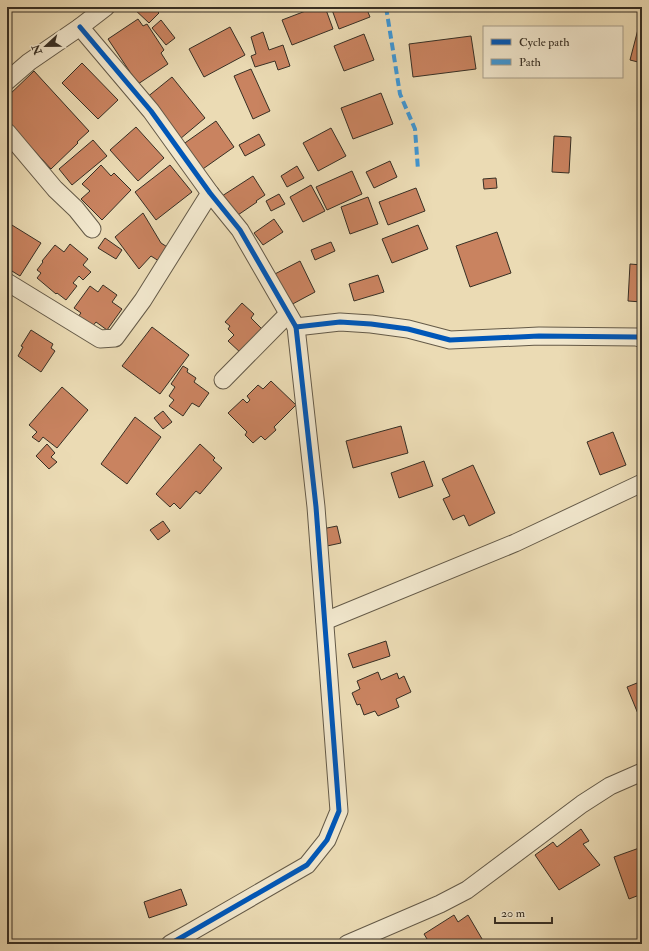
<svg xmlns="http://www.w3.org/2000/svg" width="649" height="951" viewBox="0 0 649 951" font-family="'IM FELL Double Pica',serif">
  <rect width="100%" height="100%" fill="#ebdbb4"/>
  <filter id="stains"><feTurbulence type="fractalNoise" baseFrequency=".005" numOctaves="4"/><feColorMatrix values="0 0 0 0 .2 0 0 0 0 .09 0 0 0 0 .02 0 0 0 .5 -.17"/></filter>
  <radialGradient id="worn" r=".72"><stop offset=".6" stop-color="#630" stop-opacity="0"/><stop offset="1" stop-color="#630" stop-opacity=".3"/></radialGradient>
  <g fill="#c98360" stroke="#372f24">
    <polygon points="132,7 153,7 159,13 149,23"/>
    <polygon points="202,7 216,7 203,11"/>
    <polygon points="316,7 325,7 333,29 292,45 282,20"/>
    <polygon points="331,7 366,7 370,17 339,29"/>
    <polygon points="642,14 642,63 630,60"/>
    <polygon points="138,19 143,26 147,24 164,50 161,53 168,64 138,84 108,39"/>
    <polygon points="161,20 175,38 166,45 152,28"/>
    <polygon points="230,27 245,55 204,77 189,49"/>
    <polygon points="263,32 269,50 283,45 290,66 278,70 275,61 255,67 251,56 256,54 251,37"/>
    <polygon points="364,34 374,60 344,71 334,46"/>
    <polygon points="471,36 476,69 413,77 409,44"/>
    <polygon points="82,63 118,100 98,119 62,83"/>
    <polygon points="251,69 270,111 253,119 234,76"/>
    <polygon points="34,71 89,131 77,142 78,143 51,169 7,121 7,97"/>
    <polygon points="172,77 205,118 180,139 146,98"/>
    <polygon points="381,93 393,124 353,139 341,108"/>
    <polygon points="216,121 234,147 200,171 182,145"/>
    <polygon points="136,127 164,158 138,181 110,150"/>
    <polygon points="331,128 346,156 318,171 303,143"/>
    <polygon points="259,134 265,145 245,156 239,145"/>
    <polygon points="554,136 571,137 569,173 552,172"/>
    <polygon points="93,140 107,156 72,185 59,169"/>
    <polygon points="390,161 397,177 374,188 366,172"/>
    <polygon points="101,165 111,176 114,173 131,190 102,220 81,199 90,191 82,184"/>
    <polygon points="170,165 192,192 156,220 135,192"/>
    <polygon points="297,166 304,178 287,187 281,176"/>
    <polygon points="352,171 362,194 327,210 316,187"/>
    <polygon points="253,176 265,195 256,201 257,202 235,217 222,196"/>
    <polygon points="496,178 497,188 484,189 483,179"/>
    <polygon points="311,185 325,211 303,222 290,197"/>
    <polygon points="416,188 425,211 388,225 379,202"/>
    <polygon points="279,194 285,204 271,211 266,201"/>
    <polygon points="368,197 378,224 350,234 341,207"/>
    <polygon points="143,213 161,243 172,250 162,263 151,256 139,269 115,237"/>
    <polygon points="274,219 283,232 263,245 254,233"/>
    <polygon points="7,222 41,243 20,276 7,268"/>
    <polygon points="418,225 428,249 392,263 382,239"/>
    <polygon points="497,232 511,273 470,287 456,246"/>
    <polygon points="105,238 122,250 116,259 98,248"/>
    <polygon points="331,242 335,251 315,260 311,250"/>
    <polygon points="70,244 88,259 83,265 91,272 83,280 79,276 73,283 77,286 66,300 57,293 56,294 37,278 41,273 37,270 43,262 42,261 55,245 64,252"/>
    <polygon points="300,261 315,292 287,307 271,276"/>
    <polygon points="630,264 642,265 642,302 628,301"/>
    <polygon points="378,275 384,292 354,301 349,284"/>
    <polygon points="103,285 117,295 112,302 122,309 107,330 96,322 91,328 77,318 81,313 74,308 90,286 98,292"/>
    <polygon points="242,303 254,314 251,318 264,331 242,354 228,341 234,335 228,329 230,326 225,322"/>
    <polygon points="152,327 189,355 160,394 122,366"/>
    <polygon points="31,330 53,344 51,348 55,351 41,372 18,356 23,347 21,346"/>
    <polygon points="183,366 188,369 187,372 196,378 194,382 209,393 199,407 192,403 183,416 169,406 174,400 169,396 175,387 171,384"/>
    <polygon points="271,381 296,405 274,427 276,430 265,440 261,436 253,443 245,435 247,432 228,413 243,399 247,403 250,400 247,396 258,385 263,389"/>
    <polygon points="62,387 88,410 57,448 43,437 39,442 32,437 37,432 29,425"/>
    <polygon points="163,411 172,422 163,429 154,418"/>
    <polygon points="135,417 161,437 127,484 101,464"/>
    <polygon points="401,426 408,453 353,468 346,441"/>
    <polygon points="613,432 626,465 600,475 587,442"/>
    <polygon points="47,444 55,453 51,457 57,462 49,469 36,456"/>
    <polygon points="200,444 215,458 213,460 222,468 200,494 196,491 180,509 174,503 170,507 156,494"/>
    <polygon points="424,461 433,486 399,498 391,473"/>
    <polygon points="473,465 495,513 469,526 464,515 453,520 443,499 450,496 442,479"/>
    <polygon points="163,521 170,531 158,540 150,530"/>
    <polygon points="337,526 341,543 327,546 322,529"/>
    <polygon points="386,641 390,656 353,668 348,654"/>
    <polygon points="378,672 381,680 397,673 399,679 404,676 411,692 396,699 399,707 378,716 375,711 364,715 360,704 357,705 352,693 360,689 357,681"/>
    <polygon points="642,681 642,720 641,721 627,687"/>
    <polygon points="581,829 589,841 583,844 600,865 559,890 535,855 553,842 557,847"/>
    <polygon points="642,847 642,894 629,899 614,857"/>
    <polygon points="181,889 187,905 149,918 144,902"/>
    <polygon points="454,915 458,922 468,915 485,944 430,944 424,934"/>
  </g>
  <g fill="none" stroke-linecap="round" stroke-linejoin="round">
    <defs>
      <g id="minor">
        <polyline points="80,27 151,111 210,193 240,230 296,327 340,322 371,324 408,329 450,340 539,336 637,337 642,339"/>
        <polyline points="7,81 29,62 80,27 106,7"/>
        <polyline points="7,132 55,189 76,209 92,229"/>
        <polyline points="7,282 100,339 115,338 143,300 210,193"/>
        <polyline points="223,380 288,314"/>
        <polyline points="325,621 515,543 642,483"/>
        <polyline points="170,944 307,865 327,840 339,811 316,507 296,327"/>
        <polyline points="347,944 440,904 467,890 582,804 610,786 642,772"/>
      </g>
    </defs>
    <use href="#minor" stroke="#645a48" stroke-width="19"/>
    <use href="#minor" stroke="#f2e8ce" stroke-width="17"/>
    <polyline stroke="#3e97d6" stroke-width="4" stroke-dasharray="8 4" stroke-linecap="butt" points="386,7 400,94 415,129 418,170"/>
    <defs>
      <g id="cycleway">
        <polyline points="80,27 151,111 210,193 240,230 296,327 340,322 371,324 408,329 450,340 539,336 637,337 642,339"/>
        <polyline points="170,944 307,865 327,840 339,811 316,507 296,327"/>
      </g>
    </defs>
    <use href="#cycleway" stroke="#f2e8ce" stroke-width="8"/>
    <use href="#cycleway" stroke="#0057b8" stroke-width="5"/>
  </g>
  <rect width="649" height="951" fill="none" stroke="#ebdbb4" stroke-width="24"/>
  <rect x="8" y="8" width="633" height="935" fill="none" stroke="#372f24" stroke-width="2"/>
  <rect x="12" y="12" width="625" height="927" fill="none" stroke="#372f24"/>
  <rect x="483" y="26" width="140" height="52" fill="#f2e8ce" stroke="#a79e8a"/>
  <rect x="491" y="39" width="20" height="6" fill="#0057b8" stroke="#a79e8a"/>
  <text x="519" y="46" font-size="12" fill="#372f24">Cycle path</text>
  <rect x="491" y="59" width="20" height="6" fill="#3e97d6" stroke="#a79e8a"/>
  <text x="519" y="66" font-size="12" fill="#372f24">Path</text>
  <g transform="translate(46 46) rotate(248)" stroke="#f2e8ce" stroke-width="3" paint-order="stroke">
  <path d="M0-3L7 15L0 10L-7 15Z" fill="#372f24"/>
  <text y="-6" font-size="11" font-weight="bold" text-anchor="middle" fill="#372f24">N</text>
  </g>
  <path d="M495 917v6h57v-6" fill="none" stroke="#372f24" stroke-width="2"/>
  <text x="501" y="917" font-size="12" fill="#372f24" stroke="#f2e8ce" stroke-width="3" paint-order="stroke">20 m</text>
  <rect width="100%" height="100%" filter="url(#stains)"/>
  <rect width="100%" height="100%" fill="url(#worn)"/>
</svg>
